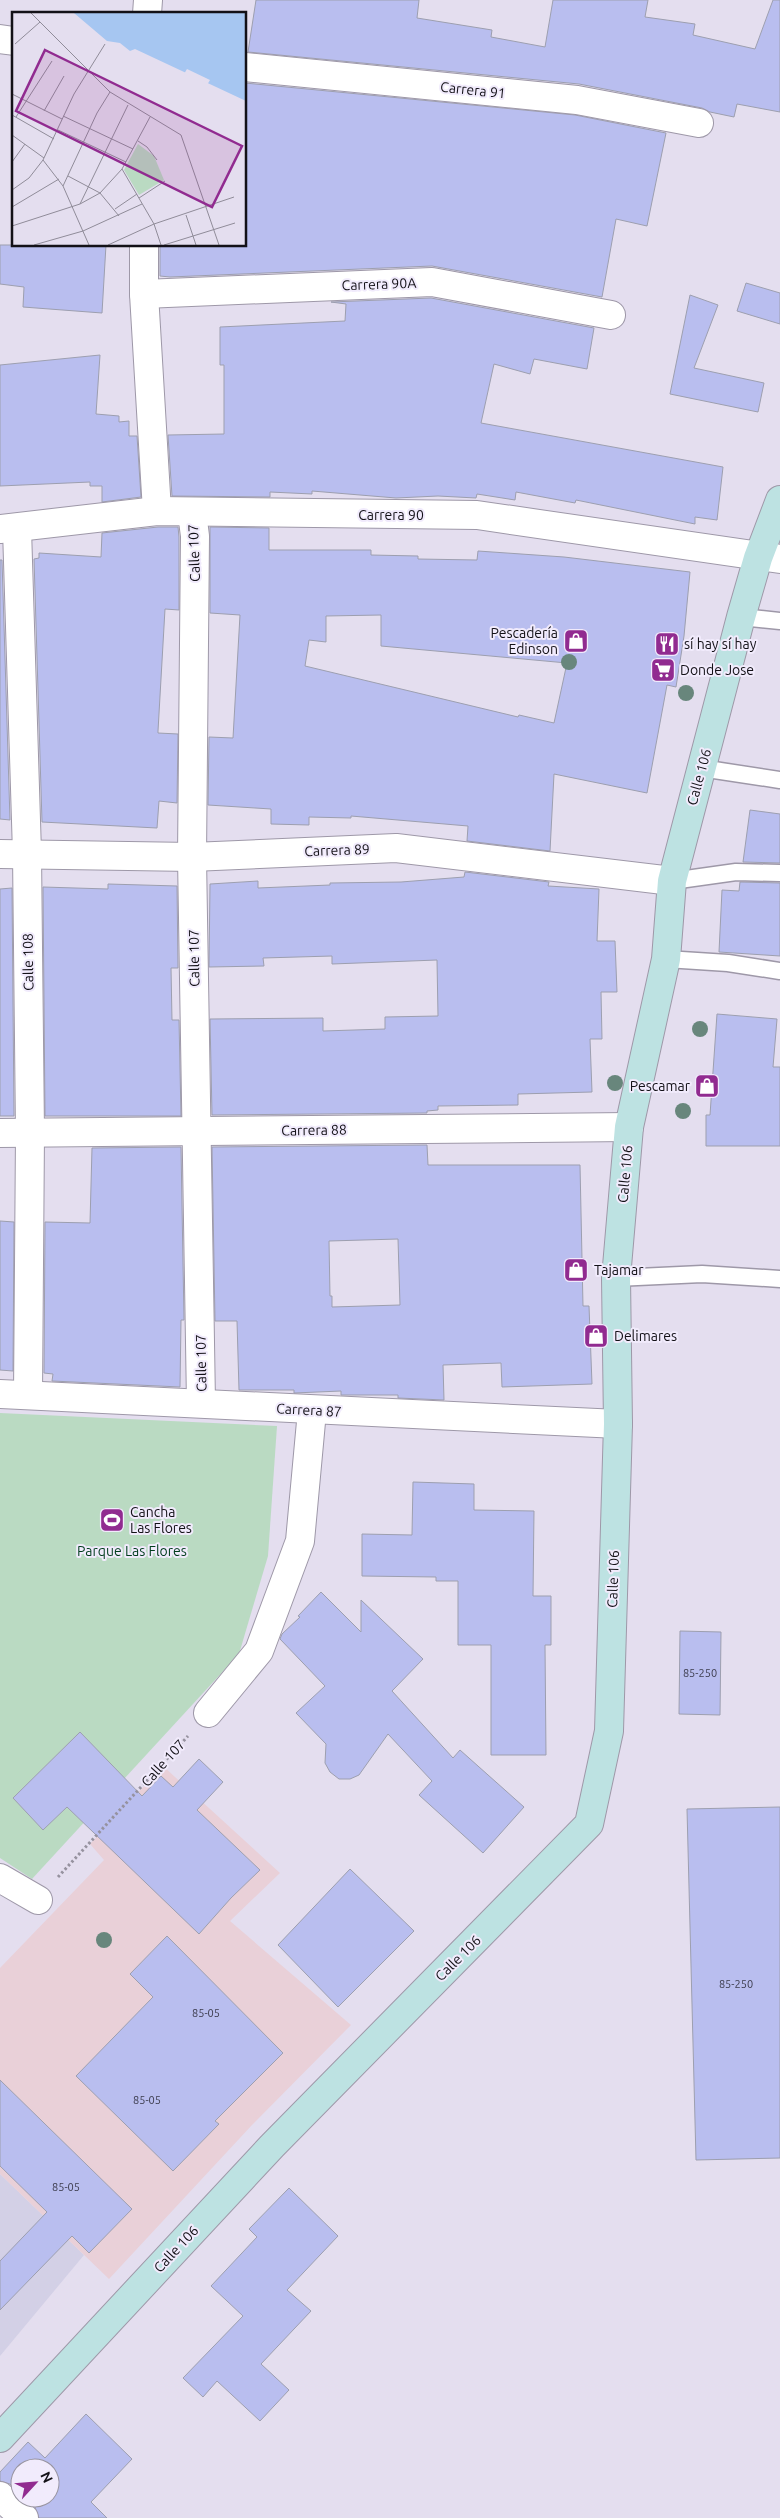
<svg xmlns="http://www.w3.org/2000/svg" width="780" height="2518" viewBox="0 0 780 2518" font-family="Ubuntu,sans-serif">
  <rect width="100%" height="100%" fill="#e4deef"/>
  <polygon fill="#d3d0e6" points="0,2174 84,2255 0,2356"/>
  <polygon fill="#e9d0d8" points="163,1766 280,1873 230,1921 351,2025 252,2125 109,2279 0,2174 0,1968 104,1860 90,1844"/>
  <polygon fill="#badac2" points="0,1413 277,1426 268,1556 239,1654 32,1879 0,1858"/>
  <g fill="#b9beef" stroke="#9d9faf" fill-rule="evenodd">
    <polygon points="256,0 419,0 417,18 492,30 491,37 545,47 553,0 648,0 645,17 695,24 693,35 755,49 773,0 780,0 780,112 737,104 734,117 710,112 702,108 579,84 248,52"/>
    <polygon points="245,83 575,115 666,133 647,226 616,219 602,297 432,266 170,277 160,276 160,245 245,245"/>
    <polygon points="0,245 106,245 102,313 23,307 24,287 0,284"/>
    <polygon points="746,283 780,293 780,324 737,311"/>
    <polygon points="690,295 718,305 694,368 764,383 758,412 670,394"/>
    <polygon points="431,298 594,328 587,369 534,359 530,374 494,364 481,423 723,467 717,520 695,517 695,524 576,500 575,503 516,492 515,500 477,494 476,498 438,496 396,498 312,491 312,494 270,492 270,497 172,496 168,435 224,434 224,365 220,365 220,327 345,321 346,304 331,302"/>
    <polygon points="100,355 96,414 119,416 119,422 129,421 129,436 137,436 141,497 102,502 102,486 90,486 90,482 0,486 0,365"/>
    <polygon points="158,527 178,527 179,537 179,610 165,609 158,731 158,733 178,734 177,803 159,801 157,828 42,822 34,559 39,558 39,553 101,557 102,533"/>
    <path d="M210,527L269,528V550H371V555L418,556V559L477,560L478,551L564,557L690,572L684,636L676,687L667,685L647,793L554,774L550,851L467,841L468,826L351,816V818L309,817V825L271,824V809L208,805L209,737L233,738L240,615L210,613ZM381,615V646L567,663L554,723L519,715L518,717L305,666L309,640L326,642V616Z"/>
    <polygon points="0,560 2,560 10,820 0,819"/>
    <polygon points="750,810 780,814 780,863 743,862"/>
    <polygon points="465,872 549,882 548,886 599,889 597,941 615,941 617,992 601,992 602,1039 590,1039 592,1092 518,1094 518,1105 438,1106 438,1110 427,1111 427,1113 212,1115 210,1019 323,1018 323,1031 385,1029 385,1017 438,1016 437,960 332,964 332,956 263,958 264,966 209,967 210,884 258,881 258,888 330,885 330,883 401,882 464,877"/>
    <polygon points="740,882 780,883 780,956 719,952 722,890 739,891"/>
    <polygon points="108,884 177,886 178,968 171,968 172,1020 179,1020 181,1116 45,1116 43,887 108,889"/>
    <polygon points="12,888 14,1116 0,1116 0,889"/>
    <polygon points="717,1014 777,1019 773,1067 780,1067 780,1146 706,1146 706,1115 710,1115"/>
    <path d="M427,1145L428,1165H580L583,1306H589L592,1384L502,1387L501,1363L443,1365L444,1400L398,1398V1395H341V1391L294,1393V1390H239L237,1321H215L212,1147ZM398,1239L400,1305L332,1307V1296H330L329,1241Z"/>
    <polygon points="181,1147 184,1320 181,1320 180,1387 52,1381 53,1374 44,1373 45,1222 90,1223 92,1148"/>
    <polygon points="0,1221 14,1222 13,1371 0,1370"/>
    <polygon points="413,1482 474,1484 474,1510 534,1511 533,1596 551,1596 551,1645 545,1645 546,1755 491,1755 491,1645 458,1645 458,1581 436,1581 436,1577 362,1576 362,1534 412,1535"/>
    <polygon points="321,1592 361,1632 361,1600 423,1659 392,1691 453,1758 460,1750 524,1807 483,1853 419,1795 432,1781 388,1734 359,1775 350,1779 339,1779 330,1772 325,1763 326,1744 296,1713 325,1686 280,1639 282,1634 300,1617 298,1616"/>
    <polygon points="680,1631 721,1632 720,1715 679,1714"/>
    <polygon points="80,1732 142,1796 161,1776 173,1787 199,1759 223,1782 197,1810 260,1870 231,1898 199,1934 67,1807 43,1830 13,1798"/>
    <polygon points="780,1807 780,2158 696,2160 687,1809"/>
    <polygon points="350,1869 414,1931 338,2007 278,1945"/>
    <polygon points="167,1936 283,2053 215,2121 219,2124 173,2171 76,2076 153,1997 130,1974"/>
    <polygon points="0,2080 132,2209 89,2253 72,2236 0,2310 0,2261 47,2212 0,2166"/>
    <polygon points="289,2188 338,2236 287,2290 311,2311 261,2364 289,2390 260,2421 217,2381 203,2397 183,2378 243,2316 211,2286 257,2237 249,2229"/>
    <polygon points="86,2414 132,2459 91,2502 107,2518 39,2518 35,2507 25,2498 50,2498 50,2468 20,2468 20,2493 10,2484 0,2481 0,2472 28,2442 45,2458"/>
  </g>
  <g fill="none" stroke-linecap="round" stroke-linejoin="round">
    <defs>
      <g id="lane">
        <polyline points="741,617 780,621"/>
        <polyline points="701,768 780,780"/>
        <polyline points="672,881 736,872 780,873"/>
        <polyline points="666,959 728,963 780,971"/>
        <polyline points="616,1278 702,1274 780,1279"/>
      </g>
      <g id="street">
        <polyline points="147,14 148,0"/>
        <polyline points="0,39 14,41"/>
        <polyline points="245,67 577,100 699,123"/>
        <polyline points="144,245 144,294 157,511"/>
        <polyline points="144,294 432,282 611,315"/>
        <polyline points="192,513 195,536 192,857 201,1403"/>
        <polyline points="0,529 157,511 477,515 780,559"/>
        <polyline points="17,529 27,853 30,1133 28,1395"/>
        <polyline points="0,854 192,857 396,848 672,881"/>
        <polyline points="0,1133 629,1127"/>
        <polyline points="0,1394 618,1424"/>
        <polyline points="208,1713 259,1651 300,1541 312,1411"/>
        <polyline points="0,1878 38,1900"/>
        <polyline points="0,2496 24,2518"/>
      </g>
      <polyline id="secondary" points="0,2438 272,2146 589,1824 609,1731 618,1424 616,1278 629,1127 666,959 672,881 741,617 758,558 780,500"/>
    </defs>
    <use href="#lane" stroke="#9e98a8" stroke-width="19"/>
    <use href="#street" stroke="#9e98a8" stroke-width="30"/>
    <use href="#secondary" stroke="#9e98a8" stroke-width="30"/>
    <polyline stroke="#96929f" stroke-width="3" stroke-dasharray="2.5 2.5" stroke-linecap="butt" points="58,1877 188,1736"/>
    <use href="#lane" stroke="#fff" stroke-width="16"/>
    <use href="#street" stroke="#fff" stroke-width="28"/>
    <use href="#secondary" stroke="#bde2e2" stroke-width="28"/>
  </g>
  <g fill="#68867c">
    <circle cx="569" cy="662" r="8"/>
    <circle cx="686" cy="693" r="8"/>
    <circle cx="700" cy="1029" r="8"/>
    <circle cx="615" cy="1083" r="8"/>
    <circle cx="683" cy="1111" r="8"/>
    <circle cx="104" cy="1940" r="8"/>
  </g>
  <defs>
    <symbol id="shop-square" viewBox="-11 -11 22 22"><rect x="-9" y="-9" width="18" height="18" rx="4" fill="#912b90" stroke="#f1ebfc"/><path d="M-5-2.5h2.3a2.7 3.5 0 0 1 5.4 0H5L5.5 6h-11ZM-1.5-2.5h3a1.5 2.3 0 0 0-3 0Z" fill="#fff"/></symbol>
    <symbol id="restaurant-square" viewBox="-11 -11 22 22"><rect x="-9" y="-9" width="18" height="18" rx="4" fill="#912b90" stroke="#f1ebfc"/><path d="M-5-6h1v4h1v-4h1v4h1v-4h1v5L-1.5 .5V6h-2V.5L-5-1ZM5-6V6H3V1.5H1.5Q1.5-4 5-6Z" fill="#fff"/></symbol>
    <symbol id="supermarket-square" viewBox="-11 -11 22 22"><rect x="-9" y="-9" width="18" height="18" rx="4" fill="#912b90" stroke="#f1ebfc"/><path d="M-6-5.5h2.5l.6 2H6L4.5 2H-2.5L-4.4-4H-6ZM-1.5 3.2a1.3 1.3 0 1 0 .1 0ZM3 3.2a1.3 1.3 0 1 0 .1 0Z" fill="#fff"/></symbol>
    <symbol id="stadium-square" viewBox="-11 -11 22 22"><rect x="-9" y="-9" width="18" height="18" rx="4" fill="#912b90" stroke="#f1ebfc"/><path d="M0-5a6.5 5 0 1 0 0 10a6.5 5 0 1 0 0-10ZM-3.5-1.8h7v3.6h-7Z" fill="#fff"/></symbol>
  </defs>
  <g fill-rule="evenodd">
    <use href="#shop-square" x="562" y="627" width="28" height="28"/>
    <use href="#restaurant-square" x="653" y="630" width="28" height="28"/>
    <use href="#supermarket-square" x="649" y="656" width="28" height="28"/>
    <use href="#shop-square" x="693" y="1072" width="28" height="28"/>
    <use href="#shop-square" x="562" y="1256" width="28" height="28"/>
    <use href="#shop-square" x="582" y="1322" width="28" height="28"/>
    <use href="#stadium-square" x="98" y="1506" width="28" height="28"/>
  </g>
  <g text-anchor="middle" stroke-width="4" stroke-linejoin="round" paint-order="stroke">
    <g font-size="11" fill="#3c3c4d">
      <text x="700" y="1677">85-250</text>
      <text x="736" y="1988">85-250</text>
      <text x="206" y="2017">85-05</text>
      <text x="147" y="2104">85-05</text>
      <text x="66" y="2191">85-05</text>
    </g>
    <g font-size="14" fill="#131117" stroke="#f1ebfc">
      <text transform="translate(473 90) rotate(6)" y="5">Carrera 91</text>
      <text transform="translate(379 284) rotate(-2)" y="5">Carrera 90A</text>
      <text x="391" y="520">Carrera 90</text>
      <text transform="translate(194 553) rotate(-92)" y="5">Calle 107</text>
      <text transform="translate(699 777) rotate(-75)" y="5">Calle 106</text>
      <text transform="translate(337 850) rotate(-2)" y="5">Carrera 89</text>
      <text transform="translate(194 958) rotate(-91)" y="5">Calle 107</text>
      <text transform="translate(28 962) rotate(-91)" y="5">Calle 108</text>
      <text transform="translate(314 1130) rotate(-1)" y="5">Carrera 88</text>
      <text transform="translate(625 1174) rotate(-85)" y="5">Calle 106</text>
      <text transform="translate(201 1363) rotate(-91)" y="5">Calle 107</text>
      <text transform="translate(309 1410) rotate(3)" y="5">Carrera 87</text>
      <text transform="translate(613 1579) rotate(-88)" y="5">Calle 106</text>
      <text transform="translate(163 1763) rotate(-48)" y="5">Calle 107</text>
      <text transform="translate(458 1958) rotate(-45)" y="5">Calle 106</text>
      <text transform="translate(176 2249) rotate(-47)" y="5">Calle 106</text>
    </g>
    <g font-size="14" fill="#131117" stroke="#f1ebfc" text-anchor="start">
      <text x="558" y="638" text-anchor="end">Pescadería<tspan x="558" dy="16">Edinson</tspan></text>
      <text x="684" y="649">sí hay sí hay</text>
      <text x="680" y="675">Donde Jose</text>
      <text x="690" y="1091" text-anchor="end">Pescamar</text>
      <text x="594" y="1275">Tajamar</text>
      <text x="614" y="1341">Delimares</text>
      <text x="130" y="1517">Cancha<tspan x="130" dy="16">Las Flores</tspan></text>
    </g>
    <g font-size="14" fill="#023e1e" stroke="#f1ebfc">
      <text x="132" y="1556">Parque Las Flores</text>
    </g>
  </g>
  <g transform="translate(12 12)">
    <rect width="234" height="234" fill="#e4deef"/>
    <path d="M126,132L142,144L152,168L127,183L112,158Z" fill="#badac2"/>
    <path d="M62,1H234V89L123,37L118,39L108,31L95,29Z" fill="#a6c6f1"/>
    <path d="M175,57L198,68L195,73L172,62Z" fill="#e4deef"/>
    <path fill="none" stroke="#908c99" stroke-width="1" d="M19,1L98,80L169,123L207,233M3,32L28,10M0,82L50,107M32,99L52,64M0,103L42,127M51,104L121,137M4,105L40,49M46,118L114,150M0,123L32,146M126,129L135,135L145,148M31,148L51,174L77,233M0,150L13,132M110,157L142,212L149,233M56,164L88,181L107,204M51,174L85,101L98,80M0,178L17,166L31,148L62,82L93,32M127,186L153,169M68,192L116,93M0,195L47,167M103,197L125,182M174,203L184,233M0,214L68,192L88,181L110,157L138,105M22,233L71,219L130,192M96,233L142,212L222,185M152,233L223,211"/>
    <path fill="#912b90" fill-opacity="0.15" stroke="#912b90" stroke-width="2.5" d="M33,38L230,134L200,195L4,99Z"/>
    <rect width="234" height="234" fill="none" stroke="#131117" stroke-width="2.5"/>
  </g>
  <g transform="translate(35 2483) rotate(64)"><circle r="24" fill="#f1ebfc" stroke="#9894a0"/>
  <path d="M0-4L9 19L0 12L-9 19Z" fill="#912b90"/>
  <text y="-8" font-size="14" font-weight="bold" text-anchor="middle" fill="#131117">N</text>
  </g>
</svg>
